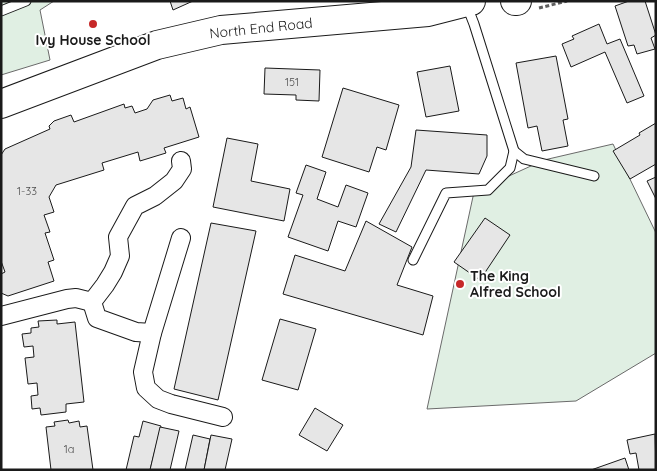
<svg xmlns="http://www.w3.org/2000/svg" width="657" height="471" viewBox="0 0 657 471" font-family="Quicksand,sans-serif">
  <rect width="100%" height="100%" fill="#fff"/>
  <g fill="#e0efe3" stroke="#6a6a6a">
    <polygon points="1,1 54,1 40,10 50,60 1,75"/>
    <polygon points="613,144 656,233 656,353 576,401 427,409 474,192 544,160"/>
  </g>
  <g fill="#e6e6e6" stroke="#1a1a1a">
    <polygon points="170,1 193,1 173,10"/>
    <polygon points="629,1 645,1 656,35 651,38 655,49 637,54 634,45 628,46 615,6"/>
    <polygon points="599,24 607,44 620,39 644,96 627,103 605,52 571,67 562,44 574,39 572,36"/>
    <polygon points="556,56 568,119 563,120 568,146 542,151 537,126 528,128 516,63"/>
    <polygon points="450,66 459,111 426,117 417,72"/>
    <polygon points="265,68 320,70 319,101 296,100 296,95 264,94"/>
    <polygon points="343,88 399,105 386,150 377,147 369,172 322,157"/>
    <polygon points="170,95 172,101 183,98 186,109 190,107 199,137 164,148 166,153 140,161 138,152 102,163 104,170 56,185 49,197 54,212 44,215 50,232 45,233 54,260 48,262 54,281 8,296 1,293 1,274 5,272 1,261 1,155 5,149 50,129 49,126 54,121 71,115 74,122 124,104 125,108 132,106 135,113 147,109 153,100"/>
    <polygon points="656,123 656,164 630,179 613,151 640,135 639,133"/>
    <polygon points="416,130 487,135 487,156 479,174 426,170 396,232 379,224 411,167"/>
    <polygon points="227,138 258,144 251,181 290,189 284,221 213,207"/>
    <polygon points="306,165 326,172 317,199 338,207 346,185 368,193 356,227 338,221 328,251 288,237 303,195 296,193"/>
    <polygon points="656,177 656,199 647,181"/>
    <polygon points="485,218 510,235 480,280 454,262"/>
    <polygon points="366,221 412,247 397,285 433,296 423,335 283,294 295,255 345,271"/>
    <polygon points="211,223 256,231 218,400 174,389"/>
    <polygon points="280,319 316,329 298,390 262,380"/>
    <polygon points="57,320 57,324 75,322 84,402 66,404 66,412 41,415 40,408 32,409 31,396 38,395 37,383 28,384 25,358 34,357 33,346 24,347 22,334 31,333 31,328 39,327 38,321"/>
    <polygon points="315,408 343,425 327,451 299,435"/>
    <polygon points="68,420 69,423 79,421 80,427 87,426 93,470 51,470 46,427 55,426 54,422"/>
    <polygon points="143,421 161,426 150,470 126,470 134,436 139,437"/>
    <polygon points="160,427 179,431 170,470 150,470"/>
    <polygon points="655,434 656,470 639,470 636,453 630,454 627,440"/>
    <polygon points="193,435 210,439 204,470 185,470"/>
    <polygon points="211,435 232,439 225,470 204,470"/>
    <polygon points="625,458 629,470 591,470"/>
  </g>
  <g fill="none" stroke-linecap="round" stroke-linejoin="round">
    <defs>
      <g id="lane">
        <polyline points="1,11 26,1"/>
        <polyline points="514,151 524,159 594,176"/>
        <polyline points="413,260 446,193 488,190 510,168 514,151 474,24 467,6"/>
      </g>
      <g id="street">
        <polyline points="181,238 152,333 143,372 146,388 158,399 171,404 223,417"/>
        <polyline points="92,302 97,318 136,332 152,333"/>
        <polyline points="1,316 67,299 76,298 92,302 105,285 113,272 120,256 118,237 135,206 155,196 174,181 182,169 181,161"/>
      </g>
      <g id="primary">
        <polyline points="515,1 517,1"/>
        <polyline points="1,104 157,45 221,30 428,12 471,1"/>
      </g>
    </defs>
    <use href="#lane" stroke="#1a1a1a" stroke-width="11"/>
    <use href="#street" stroke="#1a1a1a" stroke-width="20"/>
    <use href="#primary" stroke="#1a1a1a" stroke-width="30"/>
    <polyline stroke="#5f5f5f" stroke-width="3" stroke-dasharray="4 2.5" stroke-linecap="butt" points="539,8 567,1"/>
    <use href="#lane" stroke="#fff" stroke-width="9"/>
    <use href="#street" stroke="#fff" stroke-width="18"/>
    <use href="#primary" stroke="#fff" stroke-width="28"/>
  </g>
  <g fill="#c62828" stroke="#fff" stroke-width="2">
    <circle cx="93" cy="24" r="5"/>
    <circle cx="460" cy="284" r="5"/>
  </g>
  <g text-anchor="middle" stroke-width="4" stroke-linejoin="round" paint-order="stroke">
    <g font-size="11" fill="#4d4d4d">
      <text x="292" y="86">151</text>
      <text x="27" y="195">1-33</text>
      <text x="69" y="453">1a</text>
    </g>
    <g font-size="14" fill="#1a1a1a" stroke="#fff">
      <text transform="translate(261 28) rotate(-6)" y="5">North End Road</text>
    </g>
    <g font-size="14" font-weight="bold" fill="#1a1a1a" stroke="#fff">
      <text x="93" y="45">Ivy House School</text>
      <text x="470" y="281" text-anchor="start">The King<tspan x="470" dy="16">Alfred School</tspan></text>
    </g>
  </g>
  <rect width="657" height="471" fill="none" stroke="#1a1a1a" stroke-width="5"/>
</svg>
